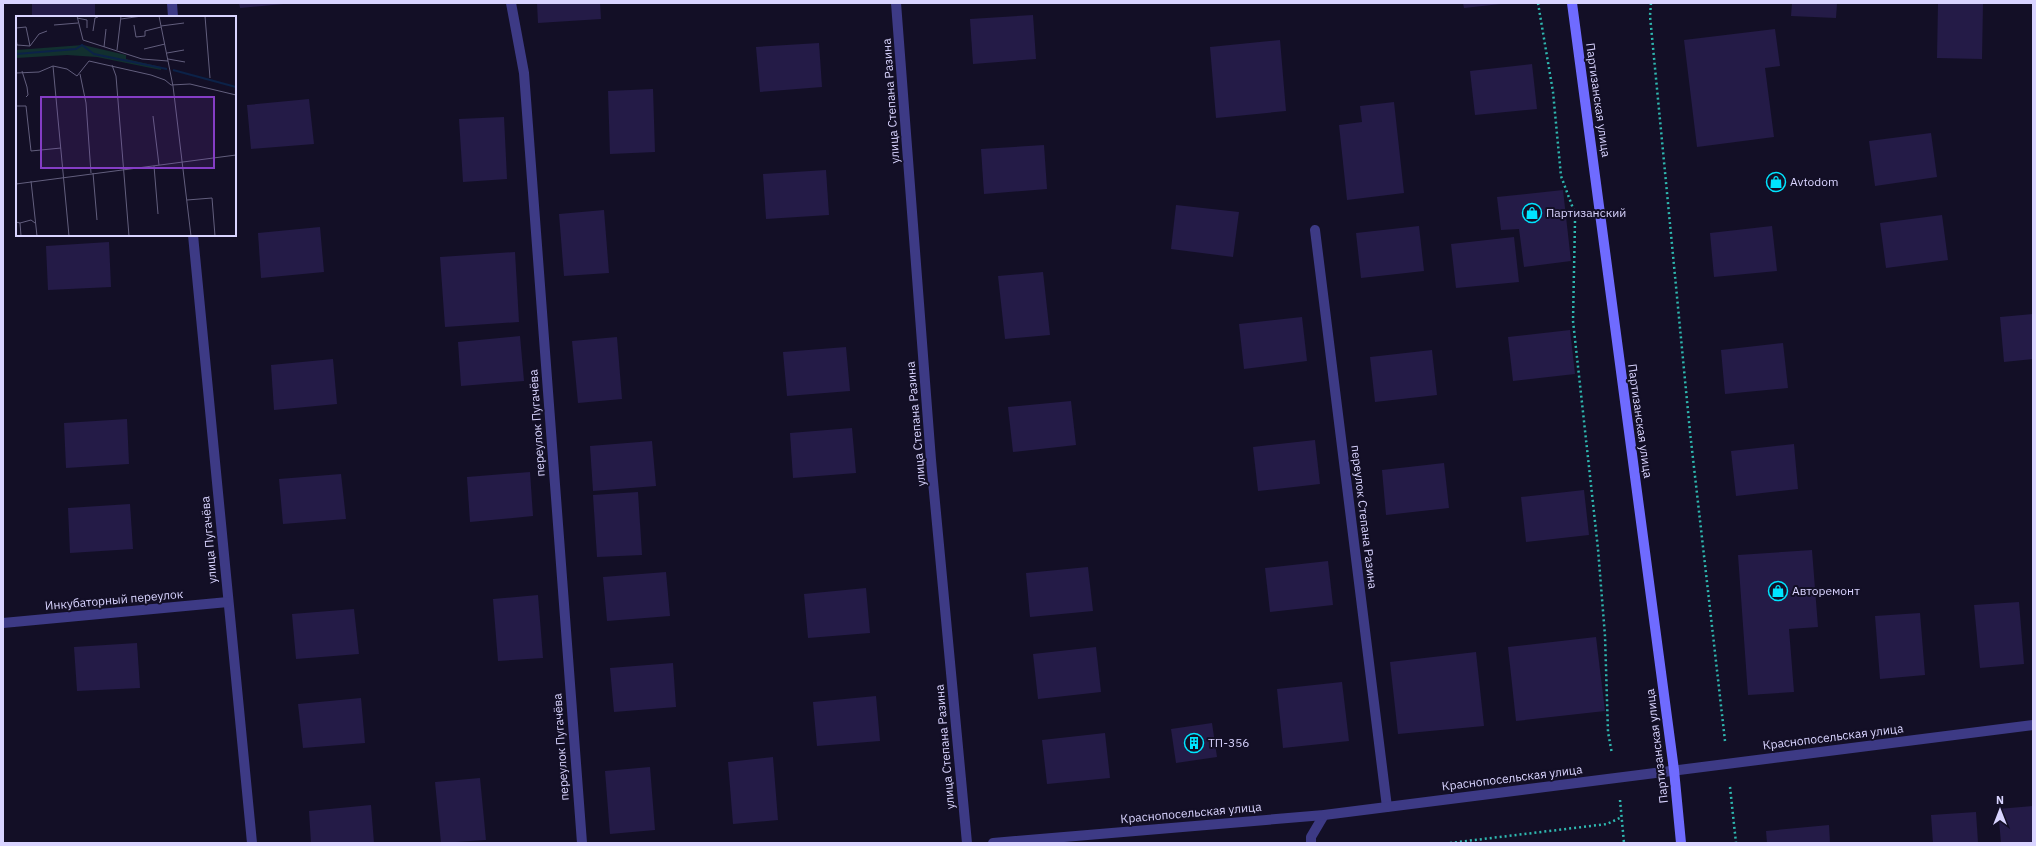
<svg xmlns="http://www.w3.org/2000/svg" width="2036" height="846" viewBox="0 0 2036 846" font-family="'IBM Plex Sans',sans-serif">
  <rect width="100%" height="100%" fill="#130f26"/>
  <g fill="#241b47">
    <rect x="32" y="3" width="63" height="14"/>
    <polygon points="239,3 284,3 284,4 240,8"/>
    <polygon points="537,3 600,3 601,19 538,23"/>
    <polygon points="1463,3 1501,3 1501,4 1464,8"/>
    <polygon points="1792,3 1837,3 1836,18 1791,16"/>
    <polygon points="1938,3 1983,3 1982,59 1937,58"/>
    <polygon points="1033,15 1036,59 973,64 970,19"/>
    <polygon points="1775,29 1780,66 1765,68 1774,137 1697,147 1684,40"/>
    <polygon points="1280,40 1286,111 1216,118 1210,47"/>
    <polygon points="819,43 822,87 760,92 756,47"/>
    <polygon points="1532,64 1537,109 1475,115 1470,71"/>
    <polygon points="653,89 655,152 610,154 608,91"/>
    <polygon points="309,99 314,144 251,149 247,105"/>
    <polygon points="1394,102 1404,193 1347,200 1339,125 1362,122 1360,106"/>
    <polygon points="504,117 507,179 463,182 459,119"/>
    <polygon points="1931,133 1937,177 1875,186 1869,141"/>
    <polygon points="1044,145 1047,189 984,194 981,149"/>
    <polygon points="826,170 829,215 766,219 763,174"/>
    <polygon points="1563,190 1571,261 1524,267 1519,229 1501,230 1497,197"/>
    <polygon points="1176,205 1239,212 1233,257 1171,249"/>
    <polygon points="604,210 609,273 564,276 559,214"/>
    <polygon points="1942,215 1948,260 1886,268 1880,223"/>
    <polygon points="1419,226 1424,271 1361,278 1356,233"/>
    <polygon points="1772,226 1777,271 1714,277 1710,233"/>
    <polygon points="320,227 324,272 261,278 258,233"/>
    <polygon points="1514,237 1519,282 1456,288 1451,244"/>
    <polygon points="109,242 111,287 48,290 46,246"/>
    <polygon points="515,252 519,322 445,327 440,257"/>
    <polygon points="1043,272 1050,335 1005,339 998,276"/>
    <polygon points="2033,314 2033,359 2004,362 2000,317"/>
    <polygon points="1302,317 1307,361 1244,369 1239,324"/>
    <polygon points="1570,330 1575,374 1513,381 1508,337"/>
    <polygon points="520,336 524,381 461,386 458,342"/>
    <polygon points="617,337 622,399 578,403 572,341"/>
    <polygon points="1783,343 1788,388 1725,394 1721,350"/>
    <polygon points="846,347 850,391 787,396 783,352"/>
    <polygon points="1432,350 1437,395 1375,402 1370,357"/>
    <polygon points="333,359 337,404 274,410 271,365"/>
    <polygon points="1071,401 1076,445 1013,452 1008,407"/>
    <polygon points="127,419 129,464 66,468 64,423"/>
    <polygon points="852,428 856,473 793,478 790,433"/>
    <polygon points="1315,440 1320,484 1258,491 1253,447"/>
    <polygon points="652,441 656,486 593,491 590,446"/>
    <polygon points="1794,444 1798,489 1736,496 1731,451"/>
    <polygon points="1444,463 1449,508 1386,515 1382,470"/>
    <polygon points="530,472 533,516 470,522 467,477"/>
    <polygon points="341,474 346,519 283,524 279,479"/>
    <polygon points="1584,490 1589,535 1526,542 1521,497"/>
    <polygon points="638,492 642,555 597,557 593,495"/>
    <polygon points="130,504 133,549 70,553 68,508"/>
    <polygon points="1812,550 1818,627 1789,629 1794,692 1748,695 1738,555"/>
    <polygon points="1328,561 1333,605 1270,612 1265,568"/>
    <polygon points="1088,567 1093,611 1030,617 1026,573"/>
    <polygon points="666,572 670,616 607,621 603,577"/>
    <polygon points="866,588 870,633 808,638 804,594"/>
    <polygon points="538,595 543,658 498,661 493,599"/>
    <polygon points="2019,602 2024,664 1980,668 1974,605"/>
    <polygon points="354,609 359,654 296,659 292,614"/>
    <polygon points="1920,613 1925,675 1880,679 1875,616"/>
    <polygon points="1596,637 1605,711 1516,721 1508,647"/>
    <polygon points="137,643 140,688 77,691 74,647"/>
    <polygon points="1096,647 1101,692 1038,699 1033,654"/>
    <polygon points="1476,652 1484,726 1398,734 1390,662"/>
    <polygon points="673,663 676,707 614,712 610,668"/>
    <polygon points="1342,682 1349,741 1283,748 1277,689"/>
    <polygon points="876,696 880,741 817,746 813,702"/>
    <polygon points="361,698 365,743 303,748 298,704"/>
    <polygon points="1212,723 1217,757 1176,763 1171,729"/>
    <polygon points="1105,733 1110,778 1047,784 1042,740"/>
    <polygon points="773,757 778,820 733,824 728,762"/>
    <polygon points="650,767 655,830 610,834 605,771"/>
    <polygon points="480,778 486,840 441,843 435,782"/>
    <polygon points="371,805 374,843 311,843 309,811"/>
    <polygon points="2033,806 2033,843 2001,843 1998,809"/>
    <polygon points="1976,812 1978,843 1933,843 1931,815"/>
    <polygon points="1829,825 1830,843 1767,843 1766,831"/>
  </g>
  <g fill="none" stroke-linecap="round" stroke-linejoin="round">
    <g stroke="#2fb8b0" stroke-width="2.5" stroke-dasharray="2 3" stroke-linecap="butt">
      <polyline points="1538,3 1553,92 1561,176 1574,211"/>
      <polyline points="1651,3 1650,16 1690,432 1725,741"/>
      <polyline points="1575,221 1573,321 1598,549 1605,636 1608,732 1612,754"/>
      <polyline points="1730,787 1736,843"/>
      <polyline points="1620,800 1624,843"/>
      <polyline points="1450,843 1607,824 1622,817"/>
    </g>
    <g stroke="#3d3a85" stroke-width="10">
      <polyline points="1315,230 1387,807"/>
      <polyline points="1311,843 1311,837 1324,815"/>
    </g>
    <g stroke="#3d3a85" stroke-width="10">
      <polyline points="172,3 173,17"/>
      <polyline points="511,3 524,73 582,843"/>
      <polyline points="896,3 931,460 967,843"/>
      <polyline points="193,235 252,843"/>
      <polyline points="3,623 228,602"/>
      <polyline points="993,843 1324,815 2033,725"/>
    </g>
    <polyline stroke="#6f6bff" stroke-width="10" points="1572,3 1674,770 1681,843"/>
  </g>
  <defs>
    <symbol id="shop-ring" viewBox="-11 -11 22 22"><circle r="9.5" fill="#130f26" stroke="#00e5ff" stroke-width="1.5"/><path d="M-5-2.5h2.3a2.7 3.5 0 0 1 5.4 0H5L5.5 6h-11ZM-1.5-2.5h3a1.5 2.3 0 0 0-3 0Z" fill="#00e5ff"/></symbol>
    <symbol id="building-ring" viewBox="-11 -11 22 22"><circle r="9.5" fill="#130f26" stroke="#00e5ff" stroke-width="1.5"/><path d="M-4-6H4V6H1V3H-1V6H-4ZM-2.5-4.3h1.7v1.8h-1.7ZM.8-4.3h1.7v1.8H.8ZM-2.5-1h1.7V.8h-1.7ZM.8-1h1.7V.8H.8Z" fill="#00e5ff"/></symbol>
  </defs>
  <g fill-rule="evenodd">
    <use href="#shop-ring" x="1765" y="171" width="22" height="22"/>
    <use href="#shop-ring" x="1521" y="202" width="22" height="22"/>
    <use href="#shop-ring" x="1767" y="580" width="22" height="22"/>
    <use href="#building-ring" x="1183" y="732" width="22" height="22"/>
  </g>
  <g text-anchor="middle" stroke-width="4" stroke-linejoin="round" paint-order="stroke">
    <g font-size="12" fill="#d9d4ff" stroke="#130f26">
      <text transform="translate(1598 100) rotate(82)" y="4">Партизанская улица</text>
      <text transform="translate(891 101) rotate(-94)" y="4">улица Степана Разина</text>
      <text transform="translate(1640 421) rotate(82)" y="4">Партизанская улица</text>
      <text transform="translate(537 423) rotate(-94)" y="4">переулок Пугачёва</text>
      <text transform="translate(916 424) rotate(-95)" y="4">улица Степана Разина</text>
      <text transform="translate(1364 517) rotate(83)" y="4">переулок Степана Разина</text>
      <text transform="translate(209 540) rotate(-95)" y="4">улица Пугачёва</text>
      <text transform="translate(114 600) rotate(-5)" y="4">Инкубаторный переулок</text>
      <text transform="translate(1833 737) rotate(-7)" y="4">Краснопосельская улица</text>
      <text transform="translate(1657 746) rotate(-97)" y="4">Партизанская улица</text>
      <text transform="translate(561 747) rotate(-94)" y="4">переулок Пугачёва</text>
      <text transform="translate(945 747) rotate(-95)" y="4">улица Степана Разина</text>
      <text transform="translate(1512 778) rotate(-7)" y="4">Краснопосельская улица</text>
      <text transform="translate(1191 813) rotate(-5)" y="4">Краснопосельская улица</text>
    </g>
    <g font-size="12" fill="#d9d4ff" stroke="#130f26" text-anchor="start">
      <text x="1790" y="186">Avtodom</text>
      <text x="1546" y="217">Партизанский</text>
      <text x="1792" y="595">Авторемонт</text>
      <text x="1208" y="747">ТП-356</text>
    </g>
  </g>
  <g transform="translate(16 16)">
    <rect width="220" height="220" fill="#130f26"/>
    <path d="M67,29L110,39V43L145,51V54L81,41L51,39L0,42V34Z" fill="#12302f"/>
    <path fill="none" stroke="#0c2248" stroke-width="2" d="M0,38L60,33L66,29L78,38L151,53M157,54L220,71"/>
    <path fill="none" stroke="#625e7d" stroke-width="1" d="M61,0L67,24L126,43L152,45M82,0H101M143,0L157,70L175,220M189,0L194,62M61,2L71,4V12M105,3L126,0M38,9L62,7M118,9L120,21L129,20V15L145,11M145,10L168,7M0,12L10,11L14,30M77,15L79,2L82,1M0,22L1,29L14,30M14,30L23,18L31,15M88,31L90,13M128,33L149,28M101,34L105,0M151,37L168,34M152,43L169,46M96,49L100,60L113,220M37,50L53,220M6,55L11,71L12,79L10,81M0,57L23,56L37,50L51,53L61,60L73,45L135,59L149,64L155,69L174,68L220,79M64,58L70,87L75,157M0,90H10L15,135L45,132M137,100L143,149M138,150L142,198M77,157L81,204M15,165L21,220M0,168L220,139M171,184L196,182L199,220M0,206L4,207L5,220M4,207L15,204L19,207"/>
    <path fill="#843dc5" fill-opacity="0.15" stroke="#843dc5" stroke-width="2" d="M25,81H198V152H25Z"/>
    <rect width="220" height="220" fill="none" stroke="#d9d4ff" stroke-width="2"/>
  </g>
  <rect width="2036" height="846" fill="none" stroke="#d9d4ff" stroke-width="8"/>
  <g transform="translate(2000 810)" stroke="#130f26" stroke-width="3" paint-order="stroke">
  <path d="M0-3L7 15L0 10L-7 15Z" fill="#d9d4ff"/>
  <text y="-6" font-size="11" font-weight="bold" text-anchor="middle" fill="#d9d4ff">N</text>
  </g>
</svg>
